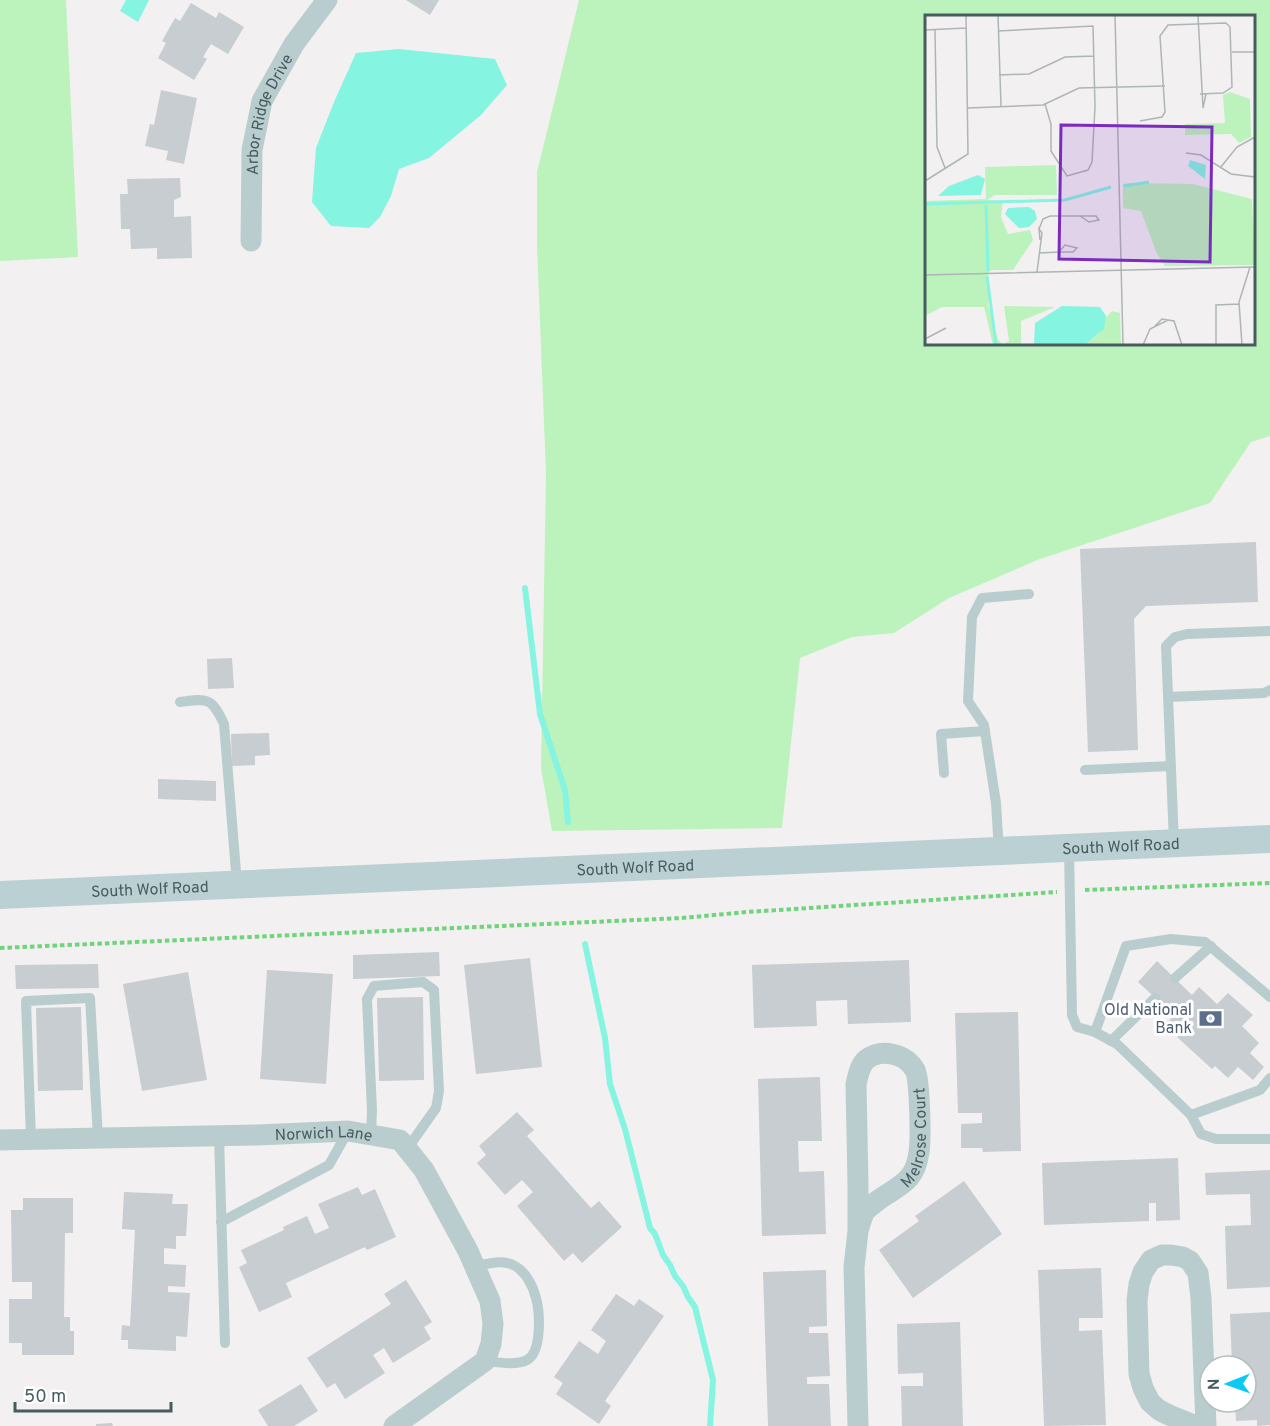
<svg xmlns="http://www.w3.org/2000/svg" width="1270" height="1426" viewBox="0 0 1270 1426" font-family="Overpass,sans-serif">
  <rect width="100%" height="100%" fill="#f3f0f1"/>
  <g fill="#bcf3bc" fill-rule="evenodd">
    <polygon points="0,0 66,0 78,257 0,261"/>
    <path d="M579,0H1270V436L1251,442L1210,503L1040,559L949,598L894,633L852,637L800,658L782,828L552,831L541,768L546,473L537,246V172ZM1254,16V344H926V16Z"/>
  </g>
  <g fill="#85f4e0">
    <polygon points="126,0 149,0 138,22 120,11"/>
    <polygon points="399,49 495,59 507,85 481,115 429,158 399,169 391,196 380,217 369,228 331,226 312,202 316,148 334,102 356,53"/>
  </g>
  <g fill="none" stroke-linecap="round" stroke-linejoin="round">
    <g stroke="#85f4e0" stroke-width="6">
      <polyline points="525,588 540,714 565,790 568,822"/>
      <polyline points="585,944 605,1038 610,1084 625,1129 650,1228 655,1234 663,1255 670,1265 675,1276 683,1286 688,1297 695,1307 713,1380 710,1426"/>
    </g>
  </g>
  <g fill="#c7cdd0">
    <polygon points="406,0 439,0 430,15"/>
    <polygon points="191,3 216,18 219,12 244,27 228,54 211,44 203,57 207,59 194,80 158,58 166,43 162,41 175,18 180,21"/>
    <polygon points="161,90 197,98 184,164 166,160 168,151 145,146 150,124 154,125"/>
    <polygon points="180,178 181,197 174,200 174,217 191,216 192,258 157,259 157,248 131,249 130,229 121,229 120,194 128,194 127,179"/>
    <polygon points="1256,542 1258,602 1146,606 1134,619 1138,750 1088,752 1080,549"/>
    <polygon points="232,658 234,688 208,689 207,659"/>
    <polygon points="269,733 270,755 255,756 255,765 232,766 231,734"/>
    <polygon points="158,779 216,781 216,801 158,799"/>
    <polygon points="439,952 440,976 353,979 353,955"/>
    <polygon points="530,958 542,1067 476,1074 464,965"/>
    <polygon points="909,960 911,1022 848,1024 847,1000 816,1001 817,1026 754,1028 752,965"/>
    <polygon points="1157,961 1192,995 1199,987 1217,1004 1228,993 1253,1015 1242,1026 1259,1043 1250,1053 1264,1067 1253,1080 1238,1067 1228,1078 1215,1066 1212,1069 1177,1037 1180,1034 1168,1022 1174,1015 1138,982"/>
    <polygon points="98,964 99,988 16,989 15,965"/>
    <polygon points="267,970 333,974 326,1084 260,1079"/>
    <polygon points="188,972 207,1080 142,1091 123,984"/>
    <polygon points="423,997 424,1080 379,1081 377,998"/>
    <polygon points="81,1007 83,1090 38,1091 36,1008"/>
    <polygon points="1018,1012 1021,1151 983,1152 982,1148 961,1148 961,1124 982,1123 982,1113 958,1113 955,1013"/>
    <polygon points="820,1077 822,1141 798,1141 799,1172 824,1171 826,1234 762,1236 758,1079"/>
    <polygon points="517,1112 534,1130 527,1136 591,1208 599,1201 622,1227 582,1263 573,1253 564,1261 517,1206 533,1192 522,1180 505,1195 477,1163 486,1155 479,1146"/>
    <polygon points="1178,1158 1180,1220 1156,1221 1156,1203 1149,1203 1149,1221 1044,1225 1042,1163"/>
    <polygon points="1270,1170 1270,1287 1227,1289 1225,1226 1251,1225 1250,1194 1206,1195 1205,1173"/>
    <polygon points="964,1181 1002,1234 913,1298 879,1250 919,1221 915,1216"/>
    <polygon points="358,1187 362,1195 375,1189 396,1237 367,1250 365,1247 286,1283 292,1297 259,1312 239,1267 247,1263 241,1250 284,1230 283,1227 307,1216 315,1234 329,1228 318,1204"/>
    <polygon points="124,1192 173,1194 172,1204 188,1204 186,1236 176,1236 176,1249 164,1248 164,1264 186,1265 185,1287 168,1286 168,1292 190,1293 187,1337 176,1336 176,1351 128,1349 128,1340 121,1340 122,1325 130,1326 135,1230 122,1229"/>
    <polygon points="23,1198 73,1198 73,1233 65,1233 64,1317 70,1317 70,1331 74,1331 74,1355 22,1355 22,1343 9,1343 9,1299 32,1299 32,1282 12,1282 11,1210 23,1210"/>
    <polygon points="1101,1268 1103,1318 1079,1318 1079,1331 1102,1330 1106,1425 1044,1426 1038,1270"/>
    <polygon points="826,1270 827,1326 809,1327 809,1333 828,1333 830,1376 807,1377 807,1384 829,1384 831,1426 768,1426 763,1272"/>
    <polygon points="406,1280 432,1322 424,1327 431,1339 393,1363 384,1348 373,1355 385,1373 345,1399 335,1383 327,1388 307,1358 391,1304 384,1294"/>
    <polygon points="616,1294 634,1306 639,1299 664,1316 605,1401 611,1406 599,1424 556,1394 563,1383 554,1377 579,1341 598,1354 606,1341 591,1330"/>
    <polygon points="1270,1312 1270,1425 1257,1426 1257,1420 1236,1421 1235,1402 1246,1402 1246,1376 1249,1376 1248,1364 1232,1365 1230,1314"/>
    <polygon points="960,1322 963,1426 902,1426 901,1386 923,1386 923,1373 898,1374 897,1324"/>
    <polygon points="301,1384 318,1411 294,1426 268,1426 258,1410"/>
    <polygon points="112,1423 113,1426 96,1426 96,1424"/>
  </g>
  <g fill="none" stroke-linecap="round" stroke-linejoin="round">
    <g stroke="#70d47d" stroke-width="4" stroke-dasharray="4.5 3" stroke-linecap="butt">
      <polyline points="1085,890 1270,883"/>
      <polyline points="0,948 682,918 747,912 1057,892"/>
    </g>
    <g stroke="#bacdce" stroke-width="10">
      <polyline points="1168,697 1264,693 1270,690"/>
      <path d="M180,702C208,698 212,698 224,724L237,884"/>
      <polyline points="1085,770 1171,766"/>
      <polyline points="944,773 941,734 985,731"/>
      <polyline points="1174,843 1166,646 1175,637 1187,634 1270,631"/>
      <polyline points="1069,849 1072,1015 1077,1027 1095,1032 1117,1044 1191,1115 1201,1134 1216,1139 1270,1139"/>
      <polyline points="999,851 996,803 984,725 968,701 972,617 982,598 1029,594"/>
      <polyline points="1175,978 1211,946"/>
      <polyline points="1095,1032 1126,946 1171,939 1205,942 1270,997"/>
      <polyline points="1111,1041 1155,998"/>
      <polyline points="1191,1115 1260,1090 1270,1078"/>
      <polyline points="371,1135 372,1110 367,999 374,986 423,982 434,990 439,1091 436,1108 407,1149"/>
      <polyline points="219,1136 225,1343"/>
      <polyline points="31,1139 26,1001 90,998 98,1138"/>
      <polyline points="221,1222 329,1165 348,1131"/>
      <path d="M476,1266C488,1264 501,1259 513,1265C525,1270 533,1286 536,1298C540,1313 542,1352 527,1360C515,1366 497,1362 485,1361"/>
    </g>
    <g stroke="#bacdce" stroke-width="21">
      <path id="s1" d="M251,241L252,150L262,101L294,44L327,0"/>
      <path id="s2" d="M0,1140L258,1135L348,1131L400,1140L424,1170L468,1251L490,1301L493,1324L491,1344L485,1361L394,1426"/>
      <path id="s3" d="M858,1231C860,1225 862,1215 866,1210C869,1207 874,1204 877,1201C899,1185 915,1183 919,1152C921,1139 920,1080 915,1070C906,1054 882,1048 867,1059C860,1064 858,1076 856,1084L858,1185V1231L854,1267L858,1426"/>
      <polyline points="1196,1426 1169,1415 1159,1410 1150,1402 1143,1388 1139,1374 1137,1301 1139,1284 1143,1272 1151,1260 1162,1255 1171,1255 1183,1257 1190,1261 1198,1273 1201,1298 1206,1426"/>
    </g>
    <path stroke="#bad0d3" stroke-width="28" id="s4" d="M0,895L1270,839"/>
  </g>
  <defs>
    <symbol id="bank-bare" viewBox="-9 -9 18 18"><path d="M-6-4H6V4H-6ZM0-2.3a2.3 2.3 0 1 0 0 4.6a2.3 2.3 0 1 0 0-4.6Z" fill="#5c6f8a" stroke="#fff" stroke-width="2.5" paint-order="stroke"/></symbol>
  </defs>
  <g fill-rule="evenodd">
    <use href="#bank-bare" x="1194" y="1002" width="33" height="33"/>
  </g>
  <g text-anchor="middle" stroke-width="6" stroke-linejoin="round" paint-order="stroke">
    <g font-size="16" fill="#465d5f" stroke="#fff">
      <text dy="6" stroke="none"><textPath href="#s1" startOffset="130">Arbor Ridge Drive</textPath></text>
      <text dy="6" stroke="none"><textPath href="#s4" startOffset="1122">South Wolf Road</textPath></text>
      <text dy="6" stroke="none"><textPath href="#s4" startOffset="636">South Wolf Road</textPath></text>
      <text dy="6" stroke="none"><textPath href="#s4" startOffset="150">South Wolf Road</textPath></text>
      <text dy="6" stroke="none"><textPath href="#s3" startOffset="118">Melrose Court</textPath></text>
      <text dy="6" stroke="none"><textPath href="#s2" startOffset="324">Norwich Lane</textPath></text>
    </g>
    <g font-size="16" fill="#4e5e75" stroke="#fff" text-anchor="end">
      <text x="1192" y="1015">Old National<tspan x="1192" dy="18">Bank</tspan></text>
    </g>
  </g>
  <g transform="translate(925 15)">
    <rect width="330" height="330" fill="#f3f0f1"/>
    <path d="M305,77L325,84L326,122L314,128L306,119L260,120V109L300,108L298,80ZM131,150L132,180H70L62,185L78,186L76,202L83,219L105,215L108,225L88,255H66L62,261L66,283L63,289L73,325L78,329L84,326L79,291L130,292L96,306V330H68L59,292H17L0,301V186L61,184L60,152ZM205,168L268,169L327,184L330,250L240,251L232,239L216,196L198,193V169ZM187,296L195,298L196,330H160L175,318L178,306Z" fill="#bcf3bc"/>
    <path d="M265,145L281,150L280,164L263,151ZM53,160L60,164L56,180L13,181L24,171ZM104,192L110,196L112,204L104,212L94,213L80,199L83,193ZM137,291L175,292L181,301L179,314L160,330H109L110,308Z" fill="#85f4e0"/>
    <path fill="none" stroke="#85f4e0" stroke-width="3" d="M199,171L224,167M0,189L140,185L186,172M61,190L63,256M62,261L71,330"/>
    <path fill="none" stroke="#aeb5b7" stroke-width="1.5" d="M73,0L76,91M190,0L198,330M273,0L278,93L281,79M10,14L12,132L20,153M0,15L41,13M73,16L168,11L170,92L167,147L163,155L142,161L126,136V109L120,89M307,37H330M74,60L104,59L140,42L169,41M43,93L118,90L154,73L240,71M215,106L237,102L240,97L235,21L243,10L301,8L305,12L307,72L298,78L275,79M261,138L276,140L306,159L330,162M295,153L312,132L330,122M0,166L43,139L41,0M114,214L118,204L125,201H155L164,207L174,205L171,201H155M114,238L134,237H148L152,233L140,230L134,237M112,257L117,218L114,214L115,225M0,260L330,252M230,311L237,304L249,306L257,330M0,324L21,313M218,330L225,314L243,305M291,330V290L314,289M317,330L314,287L325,252"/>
    <path fill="#7b2cbf" fill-opacity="0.15" stroke="#7b2cbf" stroke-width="3" d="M136,110L287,112L285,247L134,244Z"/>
    <rect width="330" height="330" fill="none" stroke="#465d5f" stroke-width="3"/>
  </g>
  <g transform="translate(1228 1384) rotate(269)"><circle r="28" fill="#ffffff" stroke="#b5bebf" stroke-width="1.5"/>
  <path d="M0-4.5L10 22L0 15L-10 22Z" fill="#0ac9f3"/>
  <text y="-9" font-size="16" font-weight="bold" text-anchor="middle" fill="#465d5f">N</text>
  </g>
  <path d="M15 1402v9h156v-9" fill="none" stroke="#465d5f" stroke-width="3"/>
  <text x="24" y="1402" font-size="18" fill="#465d5f" stroke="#ffffff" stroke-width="4.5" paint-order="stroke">50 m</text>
</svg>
